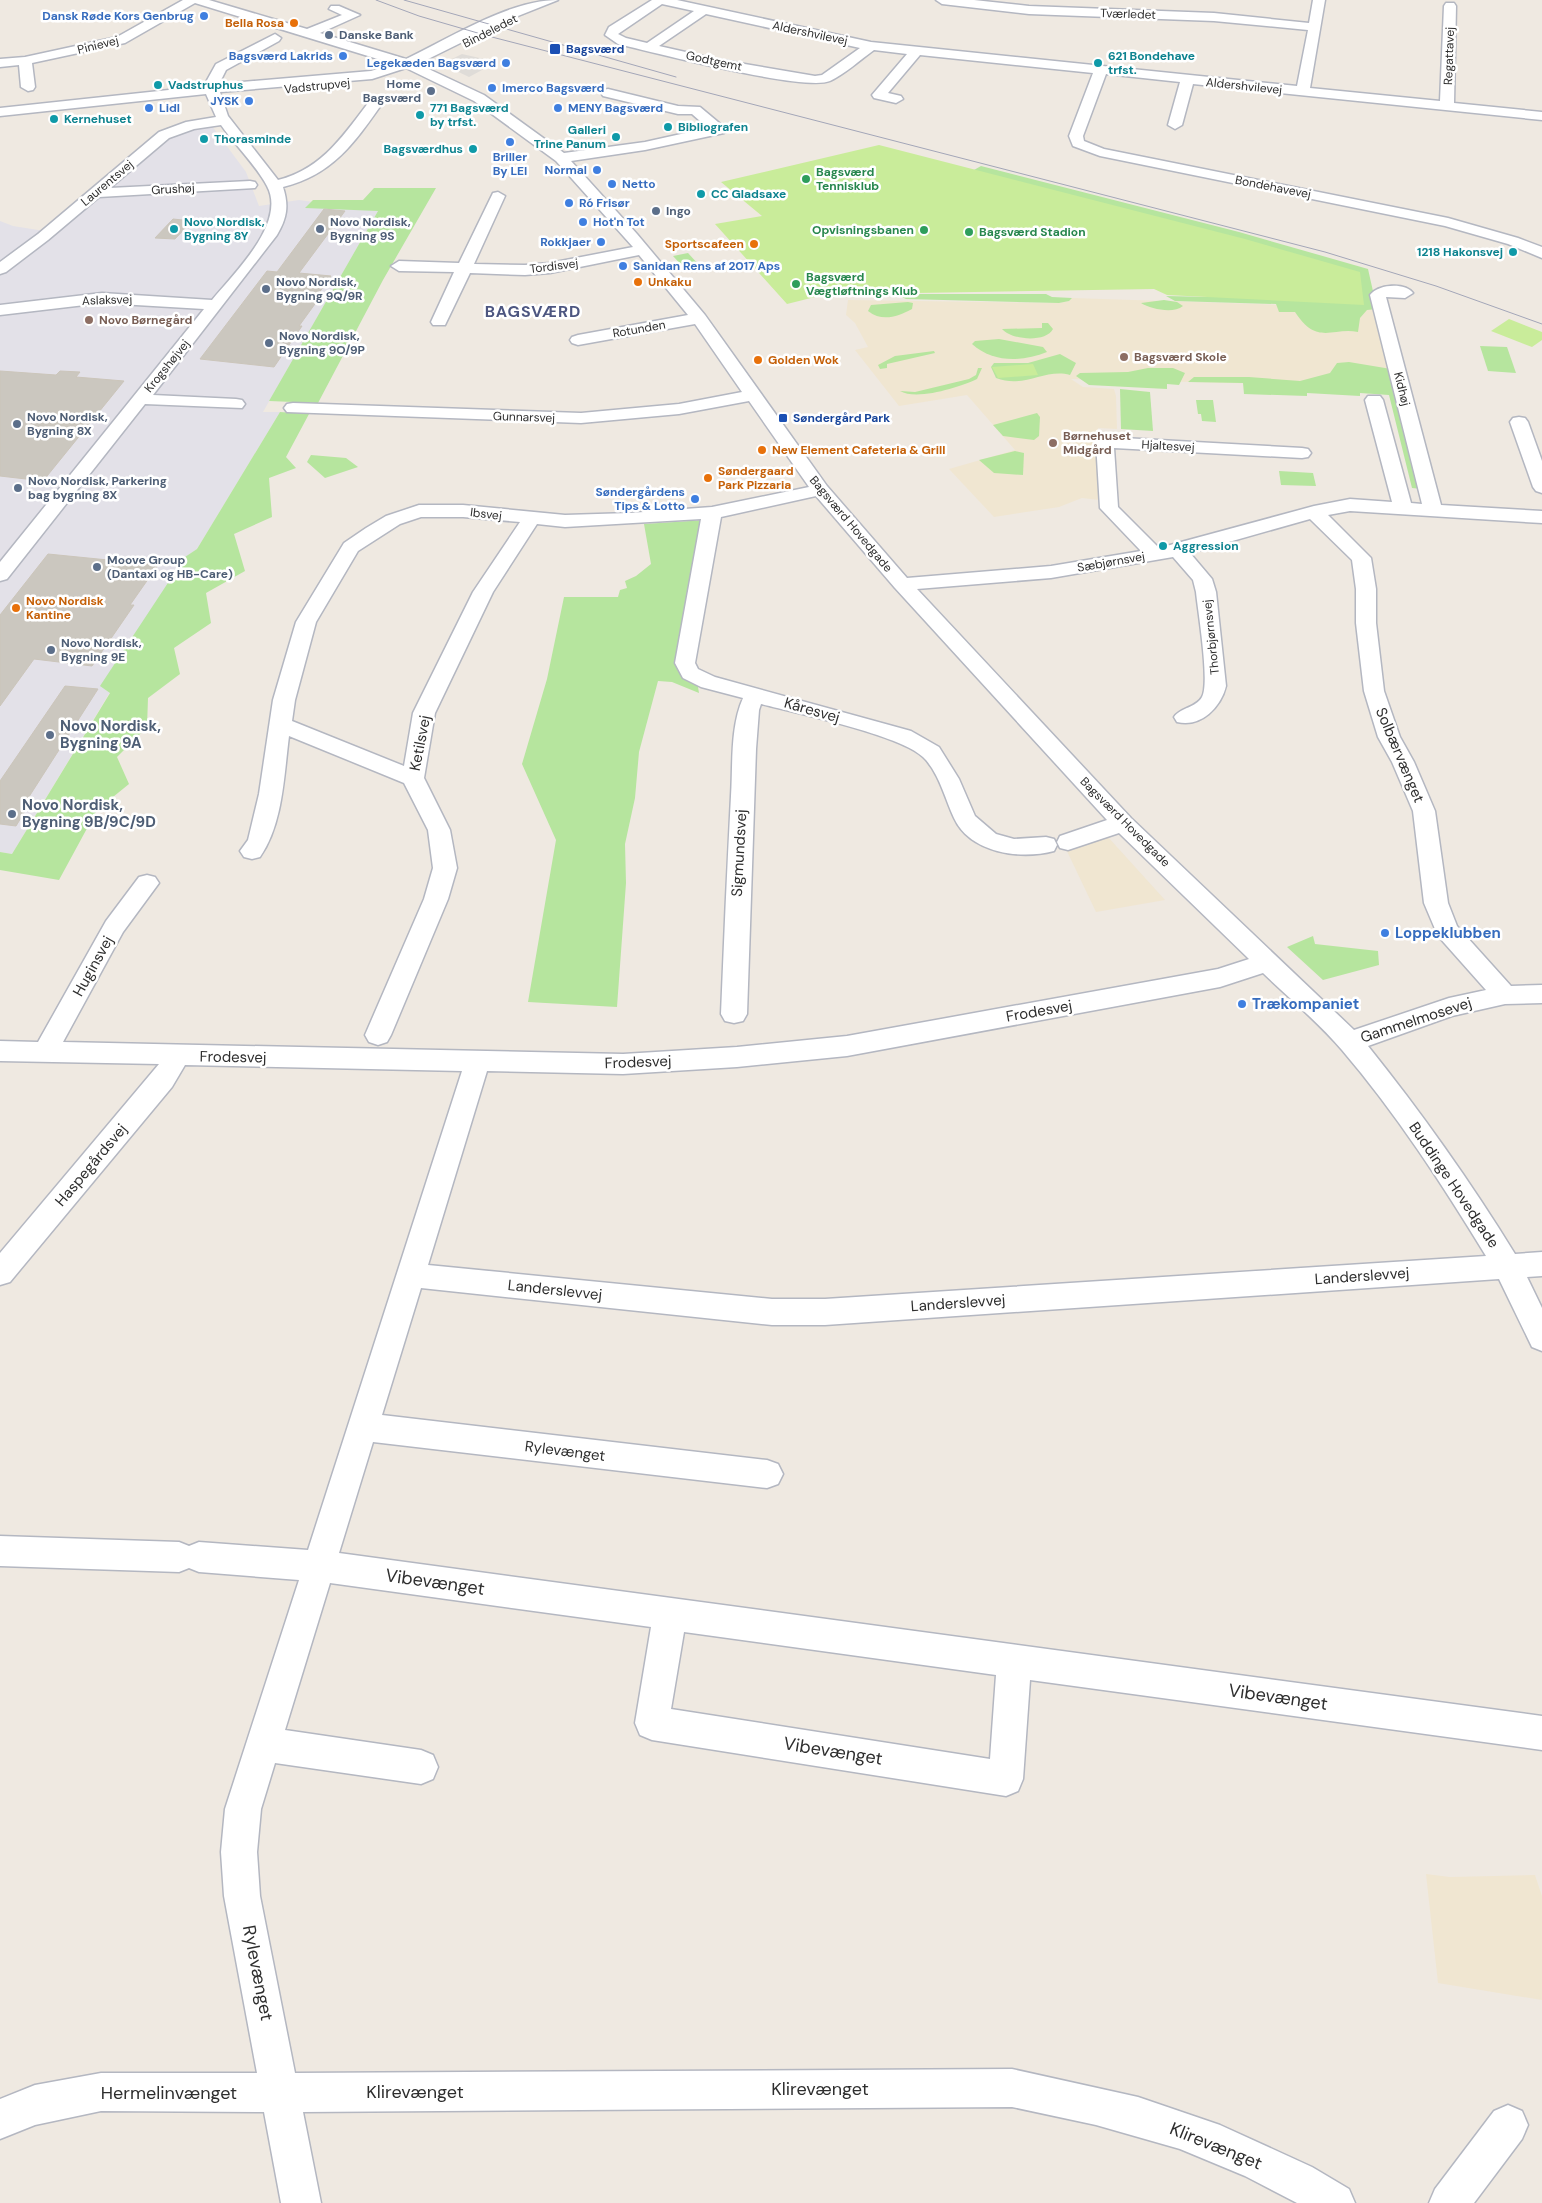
<svg xmlns="http://www.w3.org/2000/svg" width="1542" height="2203" viewBox="0 0 1542 2203" font-family="'DM Sans',sans-serif">
  <rect width="100%" height="100%" fill="#efe9e1"/>
  <polygon fill="#e3e1e8" points="212,126 246,172 259,206 299,200 378,211 263,412 280,412 197,549 185,558 101,686 110,692 12,854 0,852 0,221 13,226 57,233 178,132"/>
  <g fill="#f0e6d1">
    <polygon points="1072,298 1377,308 1395,387 1071,379 1083,387 1114,389 1116,396 1117,429 1098,428 1099,500 1082,498 1059,507 994,517 949,469 1015,450 967,395 899,406 855,350 868,347 855,323 846,315 848,300 1059,303 1069,301"/>
    <polygon points="1107,836 1165,900 1096,912 1065,847"/>
    <polygon points="1426,1874 1450,1877 1535,1875 1542,1896 1542,2000 1438,1983"/>
  </g>
  <g fill="#b6e59e">
    <path d="M981,166L1239,232L1368,269L1377,309L1367,310L1360,318L1358,332C1332,327 1317,346 1295,312H1279L1276,304L1175,301L1166,296L1209,297L974,170Z"/>
    <polygon points="374,188 436,188 383,280 318,403 269,401 378,211 305,208 313,200 363,200"/>
    <polygon points="688,253 699,265 684,268 673,256"/>
    <polygon points="917,294 1046,294 1052,297 1072,298 1069,301 1059,303 906,299 900,296"/>
    <path d="M1164,300L1177,302L1183,306C1173,314 1151,309 1141,303Z"/>
    <path d="M908,302L913,303L912,309C897,317 882,322 868,311L871,305Z"/>
    <path d="M1042,323H1048L1053,329C1046,343 1011,340 1002,329L1042,328Z"/>
    <path d="M999,339L1043,347L1047,352C1022,362 993,363 972,344L975,341Z"/>
    <polygon points="1480,346 1507,347 1516,373 1488,371"/>
    <polygon points="934,351 935,353 887,364 887,368 880,369 878,365 895,356"/>
    <path d="M1060,354L1076,363L1070,375C1045,368 1025,389 996,378L991,367L994,363H1028Z"/>
    <polygon points="1349,362 1391,369 1422,489 1412,488 1389,395 1360,393 1360,396 1307,393 1307,396 1244,394 1243,383 1188,382 1194,377 1249,377 1300,381 1330,373 1337,363"/>
    <path d="M978,368H982L977,379C960,387 917,401 900,391L915,392L969,379L976,375Z"/>
    <polygon points="1148,368 1173,368 1185,373 1179,385 1167,384 1167,389 1089,385 1076,376 1080,373 1128,372"/>
    <polygon points="1120,389 1150,392 1153,431 1121,429"/>
    <polygon points="1196,400 1213,400 1216,422 1202,421 1201,414 1198,414"/>
    <polygon points="280,412 309,414 286,457 296,468 269,478 272,517 234,534 245,571 206,593 211,623 174,648 180,674 148,698 147,727 117,757 129,784 97,810 59,880 0,870 0,852 12,854 110,693 100,686 185,557 197,549"/>
    <polygon points="1037,413 1040,417 1039,436 1034,440 1003,436 993,425"/>
    <polygon points="1015,451 1024,453 1023,475 994,473 979,460"/>
    <polygon points="311,455 346,458 358,467 325,478 307,462"/>
    <polygon points="1279,471 1313,473 1316,486 1281,485"/>
    <polygon points="706,520 682,672 697,681 699,693 672,682 658,681 639,752 635,798 625,844 626,883 617,1007 528,1002 556,840 522,764 547,679 564,597 618,597 620,590 627,588 625,581 636,576 651,564 644,524"/>
    <polygon points="1313,936 1315,944 1378,951 1379,965 1323,980 1287,947"/>
  </g>
  <g fill="#c9ec9a">
    <polygon points="879,145 1245,239 1360,272 1364,305 1167,295 1154,289 857,294 835,292 787,304 715,224 762,216 721,182"/>
    <polygon points="1509,319 1542,332 1542,340 1532,347 1491,331"/>
    <polygon points="1033,364 1038,375 998,378 992,367"/>
  </g>
  <polygon fill="#dfdcd8" points="462,54 484,59 497,62 469,77 442,64"/>
  <g fill="#cbc7bf" stroke="#cbc5ba">
    <polygon points="324,209 345,211 299,273 331,276 316,297 320,297 299,326 302,326 274,367 200,359 267,271 277,272"/>
    <polygon points="173,219 192,221 175,239 155,238"/>
    <polygon points="0,371 56,375 60,371 80,372 76,377 124,381 43,481 0,476"/>
    <polygon points="48,554 158,565 130,605 134,605 92,666 34,659 0,706 0,615"/>
    <polygon points="65,686 98,689 25,803 30,803 16,826 0,824 0,781"/>
  </g>
  <g fill="none" stroke-linecap="round" stroke-linejoin="round">
    <defs>
      <g id="minor">
        <path d="M183,0H209L307,29L342,15L329,9L331,6H339L360,15L320,33L406,59C450,38 509,0 558,0L503,22L418,64L484,95L564,153L645,142L708,128L692,114H678L603,96L601,93L603,90L608,89L678,106L700,107L724,127L726,130L724,133L645,150L571,161L637,234L705,315L827,486L907,578L1051,566L1141,551L1100,508L1096,442L1099,438L1105,437L1302,448L1308,449L1311,453L1308,457L1302,458L1114,448L1118,507L1159,548L1314,506L1350,499L1392,502L1365,400L1368,396H1380L1383,400L1411,503L1422,504L1370,295C1378,284 1405,282 1413,293L1405,298L1386,297L1441,505L1542,511V523L1350,511L1328,515L1371,558L1376,589V623L1384,691L1400,737L1414,762L1435,811L1448,903L1457,926L1511,986L1542,985V1003L1505,1004L1452,1016L1368,1046C1421,1112 1470,1181 1515,1254L1542,1252V1276L1527,1277L1542,1308V1351L1532,1347L1499,1279L825,1325H772L421,1288L382,1415L767,1460L778,1464L783,1474L778,1484L767,1488L373,1442L339,1553L1542,1716V1750L1030,1680L1023,1779L1018,1791L1006,1796L652,1740L640,1735L635,1723L651,1627L330,1583L285,1730L421,1750L433,1755L438,1767L433,1779L421,1784L275,1763L261,1809L257,1852L260,1896L295,2073L1012,2069L1138,2097L1220,2125L1312,2167L1349,2189L1355,2203H1297L1245,2176L1180,2149L1096,2125L1012,2107L303,2112L321,2203H281L264,2112L101,2111L35,2125L0,2139V2099L35,2085L101,2073H257L224,1896L221,1852L225,1809L299,1580L199,1572L189,1568L179,1572L0,1566V1536L179,1542L189,1546L199,1542L308,1550L462,1071L185,1065L172,1087L10,1282L0,1285V1253L159,1064L0,1061V1041L38,1042L106,921L139,877L147,875L155,877L159,883L123,932L63,1042L623,1054L737,1047L847,1036L1218,969L1249,959L1119,833L1068,850L1060,848L1057,842L1060,836L1107,820L895,588L816,496L721,517L695,663L698,669L715,677L911,731L939,747L959,779L975,816L996,834L1014,839L1046,837L1054,839L1057,845L1054,851C1020,860 970,853 954,818C945,799 939,772 923,757C900,735 796,713 761,704L759,710L756,749L747,1014L743,1021L734,1023L725,1021L721,1014C724,941 727,869 731,796C733,765 730,727 743,698L701,687L683,678L675,663L701,519L565,527L537,524L493,592L435,713L424,778L450,830L457,868L448,899L391,1035L387,1042L378,1045L369,1042L365,1035L424,899L433,868L428,830L404,783L289,736C284,775 283,824 260,857L252,859L244,857L240,851L248,840L259,794L273,700L296,622L344,543L366,528L386,516L419,505H463L565,515L630,513L712,507L809,487L749,401L679,414L581,423L287,412L284,408L287,404L293,403L581,413L679,404L742,392L695,324L578,345L572,343L570,340L572,337L578,335L688,315L639,255L550,273L525,275L470,273L445,325H433L431,322L454,272L399,271L391,266L399,261L459,263L493,193L498,192L505,196L474,264L525,265L550,263L633,247L556,161L474,101L406,68L372,79L220,92L228,116L278,180C323,169 345,133 372,98L377,97L384,101C355,142 333,175 283,187C289,206 287,218 277,235L153,395L236,399L242,400L245,404L242,408L145,404L7,579L0,581V562L204,309L102,303L0,315V305L102,293L212,300C234,273 287,223 267,186C255,164 235,145 221,125L194,129L169,138L110,188L250,181L255,182L257,185L255,188L99,197L48,240L6,272L0,274V262L38,234L159,132L186,122L216,117L206,94L0,116V108L206,86V82L216,64L275,34L281,38L279,41L226,70L219,84L371,71L394,64L195,3L125,43L32,63L35,87L33,90L28,91L21,87L19,65L0,67V59L25,57L117,37ZM421,517H463L520,522L473,592L413,713L404,766L292,721L295,700L316,622L358,551L400,524ZM1310,519L1352,560L1356,589V623L1364,691L1378,737L1392,762L1413,811L1424,903L1438,936L1486,990L1449,998L1354,1030L1131,818L917,589L1051,578L1173,557L1193,580L1196,592C1198,612 1210,683 1202,697C1196,708 1181,707 1174,717L1177,722C1201,728 1221,707 1226,686L1216,592L1212,579L1190,553ZM1263,973C1289,998 1318,1022 1342,1050C1396,1113 1442,1184 1486,1256L825,1299H772L428,1265L487,1071L623,1074L737,1067L847,1056L1220,987ZM684,1632L996,1675L990,1759L671,1709Z"/>
        <path d="M652,0H677L871,42L1297,86L1308,30L1214,21L1029,14L942,4L936,0H974L1029,6L1214,13L1309,23L1313,0H1325L1310,88L1440,101L1444,6L1446,3H1454L1456,6L1454,103L1542,112V120L1193,84L1182,125L1175,129L1168,125L1180,82L1106,74L1083,136L1084,141L1104,149L1448,218L1518,238L1542,247V258L1508,244L1445,226L1100,156L1073,146L1069,136L1093,73L920,55L888,93L901,96L903,99L896,103L874,98L872,95L907,54L874,50C860,60 845,74 830,81C805,92 652,52 618,44L605,35L609,27ZM662,4L694,11L647,43L626,38L618,34ZM706,14L860,48L822,75L815,76L721,60L659,46Z"/>
        <polygon points="1519,417 1525,418 1528,422 1542,461 1542,493 1536,491 1533,487 1510,422 1513,418"/>
        <polygon points="1508,2105 1522,2111 1528,2125 1522,2139 1474,2203 1429,2203 1435,2189 1494,2111"/>
      </g>
    </defs>
    <use href="#minor" stroke="#b4b7c1" stroke-width="3"/>
    <use href="#minor" fill="#fff" fill-rule="evenodd"/>
    <g stroke="#a3a6b8" stroke-width="1">
      <polyline points="376,0 419,16 488,36 1325,252 1436,286 1542,324"/>
      <polyline points="404,0 676,77"/>
    </g>
  </g>
  <g fill="#3f7fe0" stroke="#fff" stroke-width="2">
    <circle cx="204" cy="16" r="5"/>
    <circle cx="343" cy="56" r="5"/>
    <circle cx="506" cy="63" r="5"/>
    <circle cx="492" cy="88" r="5"/>
    <circle cx="249" cy="101" r="5"/>
    <circle cx="149" cy="108" r="5"/>
    <circle cx="558" cy="108" r="5"/>
    <circle cx="510" cy="142" r="5"/>
    <circle cx="597" cy="170" r="5"/>
    <circle cx="612" cy="184" r="5"/>
    <circle cx="569" cy="203" r="5"/>
    <circle cx="583" cy="222" r="5"/>
    <circle cx="601" cy="242" r="5"/>
    <circle cx="623" cy="266" r="5"/>
    <circle cx="695" cy="499" r="5"/>
    <circle cx="1385" cy="933" r="5"/>
    <circle cx="1242" cy="1004" r="5"/>
  </g>
  <g fill="#e8710a" stroke="#fff" stroke-width="2">
    <circle cx="294" cy="23" r="5"/>
    <circle cx="754" cy="244" r="5"/>
    <circle cx="638" cy="282" r="5"/>
    <circle cx="758" cy="360" r="5"/>
    <circle cx="762" cy="450" r="5"/>
    <circle cx="708" cy="478" r="5"/>
    <circle cx="16" cy="608" r="5"/>
  </g>
  <g fill="#5c6f8a" stroke="#fff" stroke-width="2">
    <circle cx="329" cy="35" r="5"/>
    <circle cx="431" cy="91" r="5"/>
    <circle cx="656" cy="211" r="5"/>
    <circle cx="320" cy="229" r="5"/>
    <circle cx="266" cy="289" r="5"/>
    <circle cx="269" cy="343" r="5"/>
    <circle cx="17" cy="424" r="5"/>
    <circle cx="18" cy="488" r="5"/>
    <circle cx="97" cy="567" r="5"/>
    <circle cx="51" cy="650" r="5"/>
    <circle cx="50" cy="735" r="5"/>
    <circle cx="12" cy="814" r="5"/>
  </g>
  <g fill="#1a4fb4" stroke="#fff" stroke-width="2">
    <rect x="549" y="43" width="12" height="12" rx="2.5"/>
    <rect x="778" y="413" width="10" height="10" rx="2.5"/>
  </g>
  <g fill="#0f9aa8" stroke="#fff" stroke-width="2">
    <circle cx="1098" cy="63" r="5"/>
    <circle cx="158" cy="85" r="5"/>
    <circle cx="420" cy="115" r="5"/>
    <circle cx="54" cy="119" r="5"/>
    <circle cx="668" cy="127" r="5"/>
    <circle cx="616" cy="137" r="5"/>
    <circle cx="204" cy="139" r="5"/>
    <circle cx="473" cy="149" r="5"/>
    <circle cx="701" cy="194" r="5"/>
    <circle cx="174" cy="229" r="5"/>
    <circle cx="1513" cy="252" r="5"/>
    <circle cx="1163" cy="546" r="5"/>
  </g>
  <g fill="#2e9e5b" stroke="#fff" stroke-width="2">
    <circle cx="806" cy="179" r="5"/>
    <circle cx="924" cy="230" r="5"/>
    <circle cx="969" cy="232" r="5"/>
    <circle cx="796" cy="284" r="5"/>
  </g>
  <g fill="#8d6e63" stroke="#fff" stroke-width="2">
    <circle cx="89" cy="320" r="5"/>
    <circle cx="1124" cy="357" r="5"/>
    <circle cx="1053" cy="443" r="5"/>
  </g>
  <g text-anchor="middle" stroke-width="5" stroke-linejoin="round" paint-order="stroke">
    <g font-size="12" fill="#2e2e2e" stroke="#fff">
      <text transform="translate(1128 14) rotate(2)" y="4">Tværledet</text>
      <text transform="translate(490 31) rotate(-27)" y="4">Bindeledet</text>
      <text transform="translate(810 33) rotate(12)" y="4">Aldershvilevej</text>
      <text transform="translate(98 45) rotate(-14)" y="4">Pinievej</text>
      <text transform="translate(1449 56) rotate(-88)" y="4">Regattavej</text>
      <text transform="translate(714 61) rotate(12)" y="4">Godtgemt</text>
      <text transform="translate(317 86) rotate(-6)" y="4">Vadstrupvej</text>
      <text transform="translate(1244 86) rotate(6)" y="4">Aldershvilevej</text>
      <text transform="translate(107 183) rotate(-40)" y="4">Laurentsvej</text>
      <text transform="translate(1273 187) rotate(11)" y="4">Bondehavevej</text>
      <text transform="translate(173 189) rotate(-3)" y="4">Grushøj</text>
      <text transform="translate(554 266) rotate(-7)" y="4">Tordisvej</text>
      <text transform="translate(107 300) rotate(-2)" y="4">Aslaksvej</text>
      <text transform="translate(639 329) rotate(-10)" y="4">Rotunden</text>
      <text transform="translate(167 366) rotate(-51)" y="4">Krogshøjvej</text>
      <text transform="translate(1402 389) rotate(76)" y="4">Kidhøj</text>
      <text transform="translate(524 417) rotate(2)" y="4">Gunnarsvej</text>
      <text transform="translate(1168 446) rotate(3)" y="4">Hjaltesvej</text>
      <text transform="translate(486 514) rotate(7)" y="4">Ibsvej</text>
      <text transform="translate(851 524) rotate(50)" y="4">Bagsværd Hovedgade</text>
      <text transform="translate(1111 562) rotate(-10)" y="4">Sæbjørnsvej</text>
      <text transform="translate(1211 637) rotate(-96)" y="4">Thorbjørnsvej</text>
      <text transform="translate(1125 822) rotate(45)" y="4">Bagsværd Hovedgade</text>
    </g>
    <g font-size="12" font-weight="bold" fill="#366cbe" stroke="#fff" text-anchor="end">
      <text x="194" y="20">Dansk Røde Kors Genbrug</text>
      <text x="333" y="60">Bagsværd Lakrids</text>
      <text x="496" y="67">Legekæden Bagsværd</text>
      <text x="502" y="92" text-anchor="start">Imerco Bagsværd</text>
      <text x="239" y="105">JYSK</text>
      <text x="159" y="112" text-anchor="start">Lidl</text>
      <text x="568" y="112" text-anchor="start">MENY Bagsværd</text>
      <text x="510" y="161" text-anchor="middle">Briller<tspan x="510" dy="14">By LEI</tspan></text>
      <text x="587" y="174">Normal</text>
      <text x="622" y="188" text-anchor="start">Netto</text>
      <text x="579" y="207" text-anchor="start">Ró Frisør</text>
      <text x="593" y="226" text-anchor="start">Hot'n Tot</text>
      <text x="591" y="246">Rokkjaer</text>
      <text x="633" y="270" text-anchor="start">Sanidan Rens af 2017 Aps</text>
      <text x="685" y="496">Søndergårdens<tspan x="685" dy="14">Tips &amp; Lotto</tspan></text>
    </g>
    <g font-size="12" font-weight="bold" fill="#c56008" stroke="#fff" text-anchor="start">
      <text x="284" y="27" text-anchor="end">Bella Rosa</text>
      <text x="744" y="248" text-anchor="end">Sportscafeen</text>
      <text x="648" y="286">Unkaku</text>
      <text x="768" y="364">Golden Wok</text>
      <text x="772" y="454">New Element Cafeteria &amp; Grill</text>
      <text x="718" y="475">Søndergaard<tspan x="718" dy="14">Park Pizzaria</tspan></text>
      <text x="26" y="605">Novo Nordisk<tspan x="26" dy="14">Kantine</tspan></text>
    </g>
    <g font-size="12" font-weight="bold" fill="#4e5e75" stroke="#fff" text-anchor="start">
      <text x="339" y="39">Danske Bank</text>
      <text x="421" y="88" text-anchor="end">Home<tspan x="421" dy="14">Bagsværd</tspan></text>
      <text x="666" y="215">Ingo</text>
      <text x="330" y="226">Novo Nordisk,<tspan x="330" dy="14">Bygning 9S</tspan></text>
      <text x="276" y="286">Novo Nordisk,<tspan x="276" dy="14">Bygning 9Q/9R</tspan></text>
      <text x="279" y="340">Novo Nordisk,<tspan x="279" dy="14">Bygning 9O/9P</tspan></text>
      <text x="27" y="421">Novo Nordisk,<tspan x="27" dy="14">Bygning 8X</tspan></text>
      <text x="28" y="485">Novo Nordisk, Parkering<tspan x="28" dy="14">bag bygning 8X</tspan></text>
      <text x="107" y="564">Moove Group<tspan x="107" dy="14">(Dantaxi og HB-Care)</tspan></text>
      <text x="61" y="647">Novo Nordisk,<tspan x="61" dy="14">Bygning 9E</tspan></text>
    </g>
    <g font-size="12" font-weight="bold" fill="#164399" stroke="#fff" text-anchor="start">
      <text x="566" y="53">Bagsværd</text>
      <text x="793" y="422">Søndergård Park</text>
    </g>
    <g font-size="12" font-weight="bold" fill="#0d838f" stroke="#fff" text-anchor="start">
      <text x="1108" y="60">621 Bondehave<tspan x="1108" dy="14">trfst.</tspan></text>
      <text x="168" y="89">Vadstruphus</text>
      <text x="430" y="112">771 Bagsværd<tspan x="430" dy="14">by trfst.</tspan></text>
      <text x="64" y="123">Kernehuset</text>
      <text x="678" y="131">Bibliografen</text>
      <text x="606" y="134" text-anchor="end">Galleri<tspan x="606" dy="14">Trine Panum</tspan></text>
      <text x="214" y="143">Thorasminde</text>
      <text x="463" y="153" text-anchor="end">Bagsværdhus</text>
      <text x="711" y="198">CC Gladsaxe</text>
      <text x="184" y="226">Novo Nordisk,<tspan x="184" dy="14">Bygning 8Y</tspan></text>
      <text x="1503" y="256" text-anchor="end">1218 Hakonsvej</text>
      <text x="1173" y="550">Aggression</text>
    </g>
    <g font-size="12" font-weight="bold" fill="#27864d" stroke="#fff" text-anchor="start">
      <text x="816" y="176">Bagsværd<tspan x="816" dy="14">Tennisklub</tspan></text>
      <text x="914" y="234" text-anchor="end">Opvisningsbanen</text>
      <text x="979" y="236">Bagsværd Stadion</text>
      <text x="806" y="281">Bagsværd<tspan x="806" dy="14">Vægtløftnings Klub</tspan></text>
    </g>
    <g font-size="12" font-weight="bold" fill="#785e54" stroke="#fff" text-anchor="start">
      <text x="99" y="324">Novo Børnegård</text>
      <text x="1134" y="361">Bagsværd Skole</text>
      <text x="1063" y="440">Børnehuset<tspan x="1063" dy="14">Midgård</tspan></text>
    </g>
    <g font-size="15" fill="#2e2e2e" stroke="#fff">
      <text transform="translate(812 710) rotate(16)" y="5">Kåresvej</text>
      <text transform="translate(420 743) rotate(-79)" y="5">Ketilsvej</text>
      <text transform="translate(1400 755) rotate(67)" y="5">Solbærvænget</text>
      <text transform="translate(739 853) rotate(-87)" y="5">Sigmundsvej</text>
      <text transform="translate(93 966) rotate(-61)" y="5">Huginsvej</text>
      <text transform="translate(1039 1011) rotate(-10)" y="5">Frodesvej</text>
      <text transform="translate(1416 1020) rotate(-18)" y="5">Gammelmosevej</text>
      <text transform="translate(233 1057) rotate(1)" y="5">Frodesvej</text>
      <text transform="translate(638 1062) rotate(-2)" y="5">Frodesvej</text>
      <text transform="translate(91 1165) rotate(-50)" y="5">Haspegårdsvej</text>
      <text transform="translate(1454 1185) rotate(56)" y="5">Buddinge Hovedgade</text>
      <text transform="translate(1362 1276) rotate(-4)" y="5">Landerslevvej</text>
      <text transform="translate(555 1290) rotate(6)" y="5">Landerslevvej</text>
      <text transform="translate(958 1303) rotate(-4)" y="5">Landerslevvej</text>
      <text transform="translate(565 1451) rotate(7)" y="5">Rylevænget</text>
    </g>
    <g font-size="15" font-weight="bold" fill="#4e5e75" stroke="#fff" text-anchor="start">
      <text x="60" y="731">Novo Nordisk,<tspan x="60" dy="17">Bygning 9A</tspan></text>
      <text x="22" y="810">Novo Nordisk,<tspan x="22" dy="17">Bygning 9B/9C/9D</tspan></text>
    </g>
    <g font-size="15" font-weight="bold" fill="#366cbe" stroke="#fff" text-anchor="start">
      <text x="1395" y="938">Loppeklubben</text>
      <text x="1252" y="1009">Trækompaniet</text>
    </g>
    <g font-size="16" font-weight="bold" letter-spacing="1" fill="#4d5680" stroke="#fff">
      <text x="533" y="317">BAGSVÆRD</text>
    </g>
    <g font-size="18" fill="#2e2e2e" stroke="#fff">
      <text transform="translate(435 1582) rotate(8)" y="6">Vibevænget</text>
      <text transform="translate(1278 1697) rotate(8)" y="6">Vibevænget</text>
      <text transform="translate(833 1751) rotate(9)" y="6">Vibevænget</text>
      <text transform="translate(258 1973) rotate(79)" y="6">Rylevænget</text>
      <text x="820" y="2095">Klirevænget</text>
      <text x="415" y="2098">Klirevænget</text>
      <text x="169" y="2099">Hermelinvænget</text>
      <text transform="translate(1216 2146) rotate(22)" y="6">Klirevænget</text>
    </g>
  </g>
</svg>
